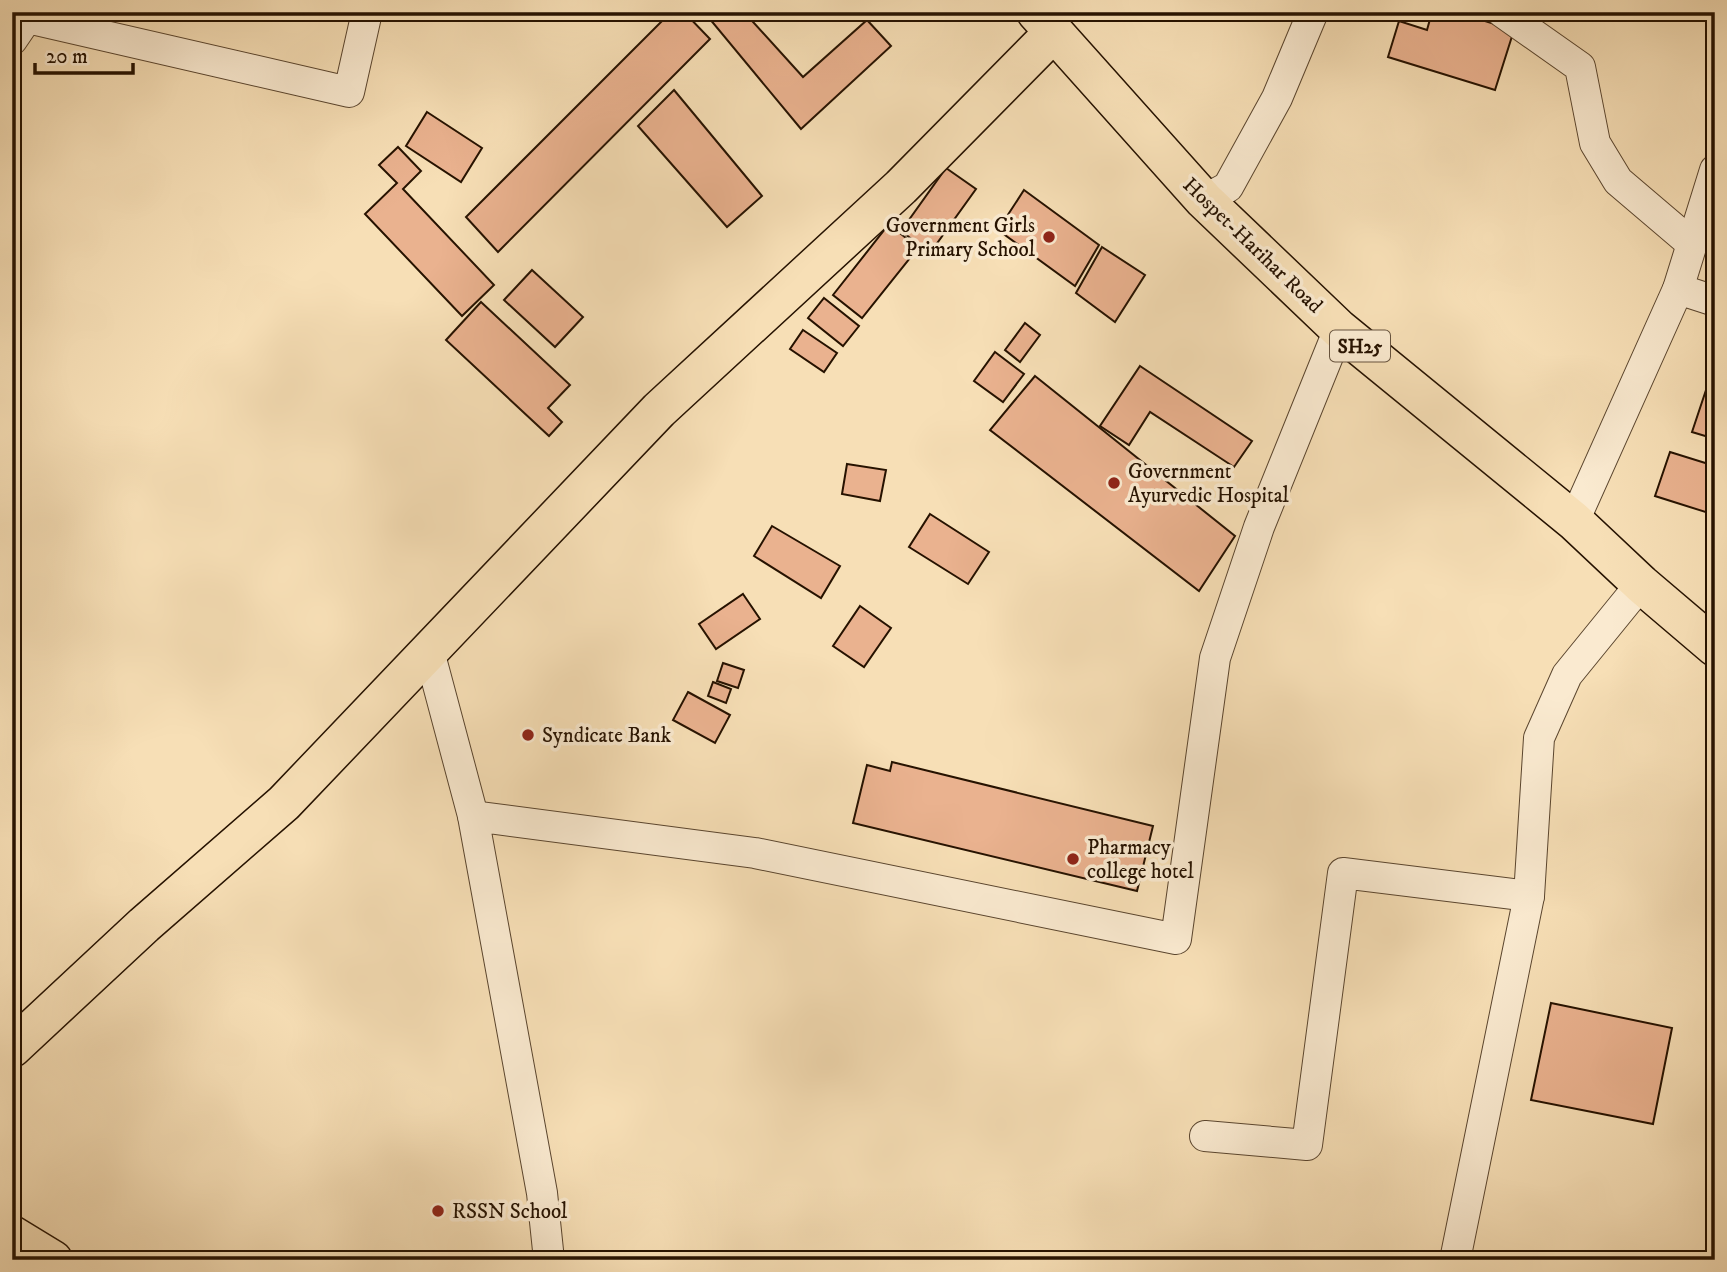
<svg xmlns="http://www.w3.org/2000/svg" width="1727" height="1272" viewBox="0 0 1727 1272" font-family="'IM FELL DW Pica',serif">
  <rect width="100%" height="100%" fill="#f7dfb6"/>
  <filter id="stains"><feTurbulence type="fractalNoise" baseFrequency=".00286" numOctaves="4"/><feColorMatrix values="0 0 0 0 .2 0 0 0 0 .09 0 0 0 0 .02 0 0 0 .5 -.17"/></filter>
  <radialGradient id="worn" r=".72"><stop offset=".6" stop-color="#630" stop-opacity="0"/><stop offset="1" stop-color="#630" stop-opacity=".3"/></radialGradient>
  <g fill="#eab28f" stroke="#261200" stroke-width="2">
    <polygon points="671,12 684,12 710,39 498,252 466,217"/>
    <polygon points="704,12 744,12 803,77 867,20 891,46 801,129"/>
    <polygon points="1432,12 1456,12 1514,30 1495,90 1388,57 1399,21 1427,30"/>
    <polygon points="674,90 762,196 727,227 638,126"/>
    <polygon points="427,112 482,148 461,182 406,146"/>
    <polygon points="398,147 421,171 403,189 494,285 462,316 365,214 397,183 379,165"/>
    <polygon points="946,168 976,189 930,253 901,231"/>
    <polygon points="1024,190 1099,245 1075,286 998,230"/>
    <polygon points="889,224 918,248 862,318 833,295"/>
    <polygon points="1102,247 1145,275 1115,322 1076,293"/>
    <polygon points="532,270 583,317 555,347 504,300"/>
    <polygon points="824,298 859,326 843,346 808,318"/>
    <polygon points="481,302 570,385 548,408 562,422 549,436 446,340"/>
    <polygon points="1025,323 1040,335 1020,362 1005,350"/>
    <polygon points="803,330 837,353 824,372 790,349"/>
    <polygon points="995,352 1024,374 1003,402 974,381"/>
    <polygon points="1715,363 1715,439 1692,432"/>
    <polygon points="1140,366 1252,441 1234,467 1150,412 1129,445 1100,426"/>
    <polygon points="1035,376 1235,536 1199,591 990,430"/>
    <polygon points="1670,452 1715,466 1715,515 1655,496"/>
    <polygon points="847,464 886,470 880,501 842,494"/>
    <polygon points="930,514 989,552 968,584 909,547"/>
    <polygon points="772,526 840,566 821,598 754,556"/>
    <polygon points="743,594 760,619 716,649 699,624"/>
    <polygon points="860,606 891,628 864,667 833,646"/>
    <polygon points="723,663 744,670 738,688 717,681"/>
    <polygon points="713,682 731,689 726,703 708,696"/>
    <polygon points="688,692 730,715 715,743 673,720"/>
    <polygon points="892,762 1153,826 1137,891 853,823 867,765 890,771"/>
    <polygon points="1551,1003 1672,1028 1653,1124 1531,1100"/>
  </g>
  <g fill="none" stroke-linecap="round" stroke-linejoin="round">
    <defs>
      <g id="street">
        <polyline points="1502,12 1580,67 1595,143 1618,181 1692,244"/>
        <polyline points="12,40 27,18 349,92 367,12"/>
        <polyline points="1204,200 1228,187 1277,98 1313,12"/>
        <polyline points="1678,289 1715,301"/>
        <polyline points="1574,521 1678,289 1715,170"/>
        <polyline points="429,651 473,816"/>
        <polyline points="1205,1136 1307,1145 1343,873 1529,896"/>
        <polyline points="549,1260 542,1193 473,816 755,853 1176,939 1215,658 1259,527 1339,329"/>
        <polyline points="1455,1260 1529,896 1539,738 1567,675 1641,584"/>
      </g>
      <g id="primary">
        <polyline points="1036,12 1204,200 1339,329 1574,521 1641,584 1715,647"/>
        <polyline points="12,1048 144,925 284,803 659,410 901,187 1053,33"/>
        <polyline points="12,1235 53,1260"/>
      </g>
    </defs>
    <use href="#street" stroke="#5a452e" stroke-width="32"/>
    <use href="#primary" stroke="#261200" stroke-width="41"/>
    <use href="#street" stroke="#faead0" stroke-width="30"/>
    <use href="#primary" stroke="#f7dfb6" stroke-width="38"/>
  </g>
  <g fill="#8f2418" stroke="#faead0" stroke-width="2.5">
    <circle cx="1049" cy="237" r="7"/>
    <circle cx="1114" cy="483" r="7"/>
    <circle cx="528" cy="735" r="7"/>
    <circle cx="1073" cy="859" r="7"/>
    <circle cx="438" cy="1211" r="7"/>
  </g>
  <g text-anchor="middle" stroke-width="7" stroke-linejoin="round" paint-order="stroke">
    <rect fill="#faead0" stroke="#66533e" stroke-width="2" x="1330" y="330.5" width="60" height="31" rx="5"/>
    <g font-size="19" font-weight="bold" fill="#261200">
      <text x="1360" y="353">SH25</text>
    </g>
    <g font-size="21" fill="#261200" stroke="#faead0" text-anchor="start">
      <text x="1035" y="232" text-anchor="end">Government Girls<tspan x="1035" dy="24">Primary School</tspan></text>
      <text x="1128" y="478">Government<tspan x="1128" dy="24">Ayurvedic Hospital</tspan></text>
      <text x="542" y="742">Syndicate Bank</text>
      <text x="1087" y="854">Pharmacy<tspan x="1087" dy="24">college hotel</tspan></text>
      <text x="452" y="1218">RSSN School</text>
    </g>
    <g font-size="21" fill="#261200" stroke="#faead0">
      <text transform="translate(1253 245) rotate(44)" y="7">Hospet-Harihar Road</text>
    </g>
  </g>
  <rect width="1727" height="1272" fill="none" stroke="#f7dfb6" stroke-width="42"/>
  <rect x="14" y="14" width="1699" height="1244" fill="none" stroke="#261200" stroke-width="3.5"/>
  <rect x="21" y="21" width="1685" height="1230" fill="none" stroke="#261200" stroke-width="2"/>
  <path d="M35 63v10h98v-10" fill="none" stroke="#261200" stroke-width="3.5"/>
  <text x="46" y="63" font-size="21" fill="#261200" stroke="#faead0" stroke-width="5" paint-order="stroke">20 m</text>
  <rect width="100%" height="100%" filter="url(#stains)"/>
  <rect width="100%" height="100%" fill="url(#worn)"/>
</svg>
